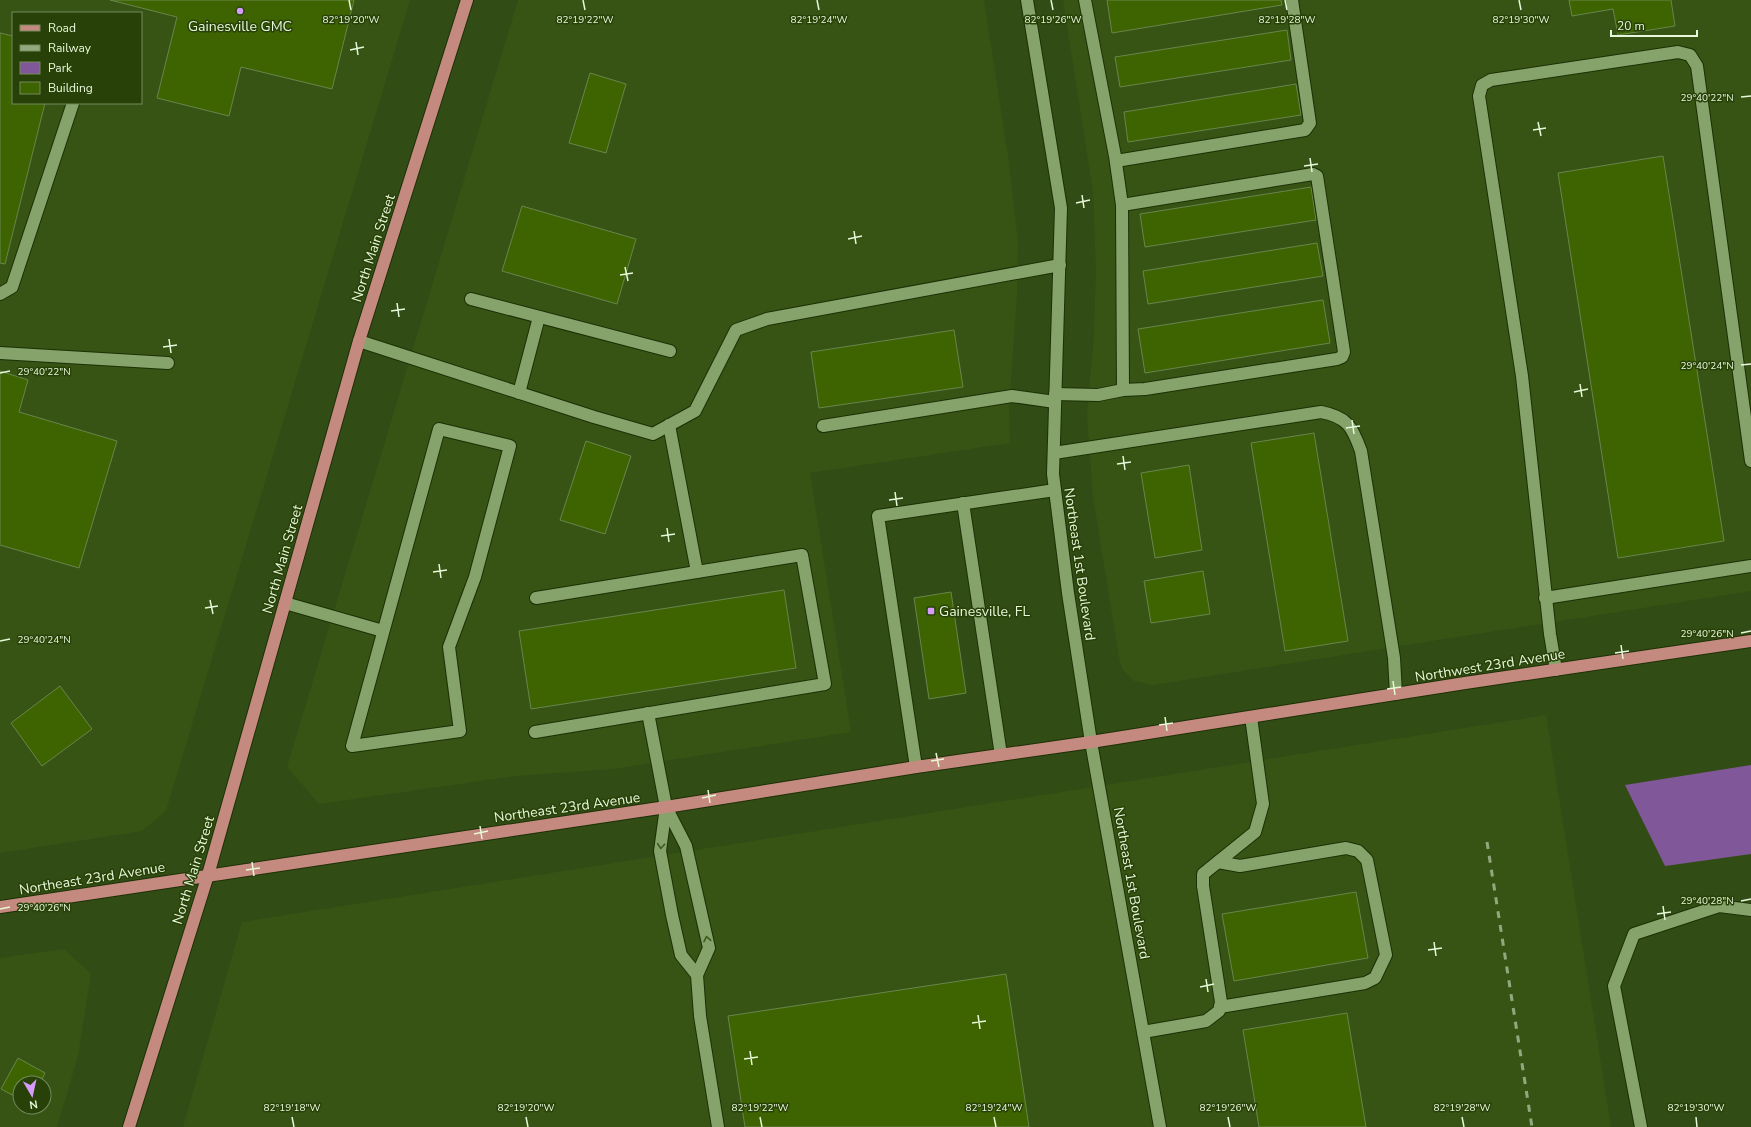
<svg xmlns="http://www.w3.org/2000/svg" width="1751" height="1127" viewBox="0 0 1751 1127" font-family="'Nunito Sans',sans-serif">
  <rect width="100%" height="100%" fill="#324c15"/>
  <g fill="#375414" fill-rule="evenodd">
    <path d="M0,0H410L166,811L142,831L0,853ZM13,13H141V103H13Z"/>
    <polygon points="518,0 984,0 1008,156 1018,241 1017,294 1009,409 1010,443 810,473 851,732 613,769 515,776 319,804 287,767"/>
    <polygon points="1063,0 1751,0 1751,591 1153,685 1134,681 1122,669 1119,657 1093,497 1087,415 1094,335 1096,270 1093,192"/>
    <polygon points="1546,715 1611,1127 183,1127 242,922"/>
    <path d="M64,949L91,974L78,1056L57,1127H0V958ZM20,1083H44V1107H20Z"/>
  </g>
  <polygon fill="#80589a" points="1751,765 1751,854 1665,866 1625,785"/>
  <g fill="#3d6400" stroke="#69854e">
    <polygon points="110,0 354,0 332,89 241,67 229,116 157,98 177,17"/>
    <polygon points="1107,0 1281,0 1282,5 1112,33"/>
    <polygon points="1569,0 1671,0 1675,26 1618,35 1613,9 1572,16"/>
    <polygon points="1287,30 1291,60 1120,87 1115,57"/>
    <polygon points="0,33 13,36 13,103 45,103 5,264 0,263"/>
    <polygon points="590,73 626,84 606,153 569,143"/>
    <polygon points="1296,84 1301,115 1128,142 1124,112"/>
    <polygon points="1663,156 1724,541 1618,558 1558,173"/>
    <polygon points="1311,187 1316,220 1145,247 1140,214"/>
    <polygon points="522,206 636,239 617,304 502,271"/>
    <polygon points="1317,243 1323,276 1148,304 1143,271"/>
    <polygon points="1323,300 1330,343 1145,373 1138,329"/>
    <polygon points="954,330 963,387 819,408 811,352"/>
    <polygon points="0,371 28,380 19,412 117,441 79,568 0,545"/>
    <polygon points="1314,433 1348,641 1285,651 1251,443"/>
    <polygon points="586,441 631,456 605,534 560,520"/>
    <polygon points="1189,465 1202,550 1155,558 1141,473"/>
    <polygon points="1203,571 1210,614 1151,623 1144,581"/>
    <polygon points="784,590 796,668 531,709 519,631"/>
    <polygon points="951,592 966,693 929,699 914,598"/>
    <polygon points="60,686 92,729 42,766 11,723"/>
    <polygon points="1356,892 1368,958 1234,981 1222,914"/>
    <polygon points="1006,974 1029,1127 745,1127 728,1016"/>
    <polygon points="1347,1013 1366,1127 1259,1127 1243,1030"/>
    <polygon points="18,1058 45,1073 40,1083 20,1083 20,1099 1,1089"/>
  </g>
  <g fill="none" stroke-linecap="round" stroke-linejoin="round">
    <defs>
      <g id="minor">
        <polyline points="1027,0 1061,208 1053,474 1068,593 1091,742 1160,1127"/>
        <polyline points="1116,161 1305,130 1310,123 1292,0"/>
        <polyline points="1122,205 1313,174 1317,176 1344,352 1342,357 1337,359 1145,389 1123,390"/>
        <polyline points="0,294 12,287 73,103"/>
        <polyline points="471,299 670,351"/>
        <polyline points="359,341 594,417 653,434 695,411 736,330 767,319 1060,265"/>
        <polyline points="0,353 168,363"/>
        <polyline points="519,393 539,317"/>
        <polyline points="1055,394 1098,395 1123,390 1122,205 1115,156 1085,0"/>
        <polyline points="669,425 697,572"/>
        <polyline points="823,426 1012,396 1055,402"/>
        <polygon points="439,429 510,446 475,577 449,647 460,731 352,746"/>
        <path d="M1054,453L1321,412C1347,417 1352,426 1361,451L1394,658L1396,694"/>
        <polyline points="963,503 1001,755"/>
        <polyline points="1545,598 1751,566"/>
        <polyline points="285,603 383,631"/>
        <polyline points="1556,670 1550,634 1522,376 1479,96 1482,85 1491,80 1678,52 1690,55 1697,66 1751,461"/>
        <polyline points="648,713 666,807 686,846 709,948 697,975 700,1016 718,1127"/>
        <polyline points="535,732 825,684 802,555 536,598"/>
        <polyline points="916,767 878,516 1055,490"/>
        <polyline points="666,807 660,851 672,915 681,955 697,975"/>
        <polyline points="1218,862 1240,866 1346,848 1358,851 1367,860 1386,955 1375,978 1365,983 1220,1007"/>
        <polyline points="1143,1032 1206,1021 1219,1011 1221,1002 1203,886 1203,874 1255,832 1263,804 1251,717"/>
        <polyline points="1641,1127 1614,986 1634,934 1719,906 1751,910"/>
      </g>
      <g id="major">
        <polyline points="0,907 666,807 916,767 1091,742 1465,683 1751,641"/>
        <polyline points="129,1127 208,875 359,341 467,0"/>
      </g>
    </defs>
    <use href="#minor" stroke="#1d3006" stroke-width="14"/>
    <use href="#major" stroke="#1d3006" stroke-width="14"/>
    <use href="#minor" stroke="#85a36a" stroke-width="12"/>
    <use href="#major" stroke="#c58a7f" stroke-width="12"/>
    <polyline stroke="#94a87f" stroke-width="3" stroke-dasharray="7 7" stroke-linecap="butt" points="1487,842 1532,1127"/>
  </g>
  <defs><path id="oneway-chevron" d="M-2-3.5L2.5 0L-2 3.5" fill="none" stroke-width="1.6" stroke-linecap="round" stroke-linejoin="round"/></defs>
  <g stroke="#3f5a20">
    <use href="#oneway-chevron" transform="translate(661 846) rotate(95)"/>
    <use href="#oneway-chevron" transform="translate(707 939) rotate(-101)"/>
  </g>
  <path fill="none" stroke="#e7f7d9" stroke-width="1.5" d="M349,0L351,10M583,0L585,10M817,0L819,10M1051,0L1053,10M1285,0L1287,10M1519,0L1521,10M356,42L358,55M350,50L364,47M1741,97L1751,96M1538,122L1541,136M1533,130L1546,128M1310,158L1312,172M1304,166L1318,164M1082,195L1084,208M1076,203L1090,200M854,231L856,244M848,239L862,236M625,267L628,281M620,275L633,273M397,303L399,317M391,311L405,309M169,339L171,353M163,347L177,345M1741,365L1751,364M0,373L10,371M1580,384L1582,397M1574,392L1588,389M1352,420L1354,434M1346,428L1360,426M1123,456L1125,470M1117,464L1131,462M895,492L897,506M889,500L903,498M667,528L669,542M661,536L675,534M439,564L441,578M433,572L447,570M210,600L213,614M205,608L218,606M1741,633L1751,631M0,641L10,639M1621,645L1623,659M1615,653L1629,651M1393,681L1395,695M1387,689L1401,687M1165,717L1167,731M1159,725L1173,723M936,753L939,767M931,761L944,759M708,790L710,803M702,798L716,795M480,826L482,839M474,834L488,831M252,862L254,876M246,870L260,868M1741,901L1751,899M1663,906L1665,920M0,909L10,907M1657,914L1671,912M1434,942L1436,956M1428,950L1442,948M1206,979L1208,992M1200,987L1214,984M978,1015L980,1029M972,1023L986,1021M750,1051L752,1065M744,1059L758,1057M292,1117L294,1127M526,1117L528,1127M760,1117L762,1127M994,1117L996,1127M1228,1117L1230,1127M1462,1117L1464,1127M1696,1117L1697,1127"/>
  <g fill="#d59cfb" stroke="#284108" stroke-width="1.5">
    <circle cx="240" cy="11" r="4"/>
    <rect x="927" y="607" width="8" height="8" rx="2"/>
  </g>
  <g text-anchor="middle" stroke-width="3" stroke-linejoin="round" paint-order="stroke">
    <g font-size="14" fill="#e7f7d9" stroke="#284108">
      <text x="240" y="31">Gainesville GMC</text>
      <text x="939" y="616" text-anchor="start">Gainesville, FL</text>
    </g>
    <g font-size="14" fill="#e7f7d9" stroke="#284108">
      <text transform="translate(373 248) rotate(-72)" y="5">North Main Street</text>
      <text transform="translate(282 559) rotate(-74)" y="5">North Main Street</text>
      <text transform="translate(1080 564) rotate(82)" y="5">Northeast 1st Boulevard</text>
      <text transform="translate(1490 665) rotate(-9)" y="5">Northwest 23rd Avenue</text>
      <text transform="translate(567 807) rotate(-8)" y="5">Northeast 23rd Avenue</text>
      <text transform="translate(193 870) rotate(-73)" y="5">North Main Street</text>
      <text transform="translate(92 878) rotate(-9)" y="5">Northeast 23rd Avenue</text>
      <text transform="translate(1132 883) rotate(80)" y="5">Northeast 1st Boulevard</text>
    </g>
  </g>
  <g font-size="10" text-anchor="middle" fill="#e7f7d9" stroke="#284108" stroke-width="3" stroke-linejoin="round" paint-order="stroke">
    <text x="351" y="23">82°19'20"W</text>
    <text x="585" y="23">82°19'22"W</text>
    <text x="819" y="23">82°19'24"W</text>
    <text x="1053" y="23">82°19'26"W</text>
    <text x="1287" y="23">82°19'28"W</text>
    <text x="1521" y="23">82°19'30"W</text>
    <text x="1707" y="101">29°40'22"N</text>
    <text x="1707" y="369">29°40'24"N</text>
    <text x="44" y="375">29°40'22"N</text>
    <text x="1707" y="637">29°40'26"N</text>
    <text x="44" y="643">29°40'24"N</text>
    <text x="1707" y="904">29°40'28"N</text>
    <text x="44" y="911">29°40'26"N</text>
    <text x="292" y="1111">82°19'18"W</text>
    <text x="526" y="1111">82°19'20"W</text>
    <text x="760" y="1111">82°19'22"W</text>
    <text x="994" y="1111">82°19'24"W</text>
    <text x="1228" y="1111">82°19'26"W</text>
    <text x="1462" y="1111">82°19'28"W</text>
    <text x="1696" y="1111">82°19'30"W</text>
  </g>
  <rect x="12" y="12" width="130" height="92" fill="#284108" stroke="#748a5c"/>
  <rect x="20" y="25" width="20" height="6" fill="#c58a7f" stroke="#748a5c"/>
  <text x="48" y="32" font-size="12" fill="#e7f7d9">Road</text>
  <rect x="20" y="45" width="20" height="6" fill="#94a87f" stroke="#748a5c"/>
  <text x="48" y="52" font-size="12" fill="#e7f7d9">Railway</text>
  <rect x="20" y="62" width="20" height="12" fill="#80589a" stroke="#748a5c"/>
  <text x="48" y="72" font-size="12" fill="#e7f7d9">Park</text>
  <rect x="20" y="82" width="20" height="12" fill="#3d6400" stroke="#748a5c"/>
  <text x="48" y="92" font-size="12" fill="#e7f7d9">Building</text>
  <g transform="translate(32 1095) rotate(171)"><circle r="19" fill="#284108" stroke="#748a5c"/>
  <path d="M0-3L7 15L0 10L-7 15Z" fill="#d59cfb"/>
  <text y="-6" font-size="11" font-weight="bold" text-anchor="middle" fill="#e7f7d9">N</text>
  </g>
  <path d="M1611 30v6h86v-6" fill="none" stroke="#e7f7d9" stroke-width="2"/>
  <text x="1617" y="30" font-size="12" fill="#e7f7d9" stroke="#284108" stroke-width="3" paint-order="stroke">20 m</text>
</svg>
